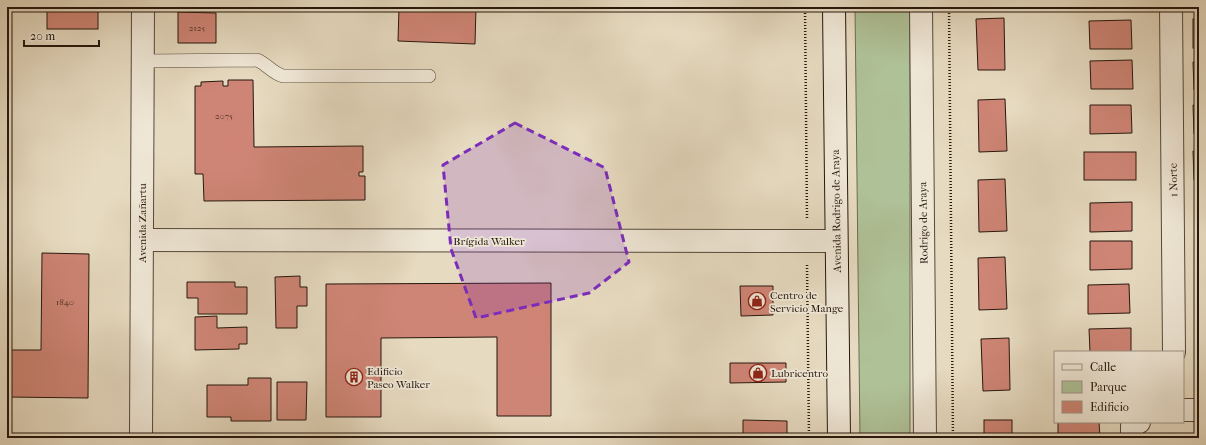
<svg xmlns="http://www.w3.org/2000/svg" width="1206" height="445" viewBox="0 0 1206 445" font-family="'IM FELL French Canon',serif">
  <rect width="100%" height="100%" fill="#e6dac0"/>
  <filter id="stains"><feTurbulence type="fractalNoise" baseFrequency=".005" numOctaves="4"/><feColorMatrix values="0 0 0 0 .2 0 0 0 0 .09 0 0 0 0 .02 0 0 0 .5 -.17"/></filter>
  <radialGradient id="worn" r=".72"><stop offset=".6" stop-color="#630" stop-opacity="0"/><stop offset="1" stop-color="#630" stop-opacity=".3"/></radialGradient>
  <polygon fill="#afc197" stroke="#6a6c52" points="855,7 910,7 910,438 860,438"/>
  <g fill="#cf8576" stroke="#26170d">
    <rect x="47" y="7" width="51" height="22"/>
    <polygon points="399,7 476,7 475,44 398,41"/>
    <polygon points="178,12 216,13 216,43 178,43"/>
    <polygon points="1004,18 1005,70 978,70 976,19"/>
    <rect x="1193" y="19" width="6" height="29"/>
    <polygon points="1131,20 1132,49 1090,49 1089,21"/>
    <polygon points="1132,60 1133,89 1091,89 1090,61"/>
    <polygon points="1199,61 1199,90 1194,90 1193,62"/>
    <polygon points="228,80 253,80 254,147 363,146 363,172 359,172 359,176 365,176 365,200 204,201 203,174 195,174 195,86 201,86 201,82 223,81 223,86 228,86"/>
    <polygon points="1005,99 1007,151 979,152 978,100"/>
    <polygon points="1090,105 1131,105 1132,133 1090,134"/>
    <polygon points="1193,105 1199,105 1199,134 1194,134"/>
    <polygon points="1193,151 1199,151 1199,180 1194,180"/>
    <rect x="1084" y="152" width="52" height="28"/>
    <polygon points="1005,179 1007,231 979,232 978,180"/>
    <polygon points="1195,199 1199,199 1199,227 1195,228"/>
    <polygon points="1132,202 1132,231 1090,232 1090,203"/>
    <polygon points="1090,241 1132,241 1132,269 1090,270"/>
    <polygon points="1196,241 1199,241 1199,270 1197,270"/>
    <polygon points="42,253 89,254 88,398 7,397 7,350 41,350"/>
    <polygon points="1005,257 1007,309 979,310 978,258"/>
    <polygon points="300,276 300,287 307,287 307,306 297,306 297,328 276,328 275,277"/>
    <polygon points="187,282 235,282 235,287 247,287 247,314 198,314 198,298 187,298"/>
    <polygon points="551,283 551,416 497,416 497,337 381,338 381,417 326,417 326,284"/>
    <polygon points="1129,284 1130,313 1088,314 1088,285"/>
    <rect x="1196" y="284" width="3" height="29"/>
    <polygon points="740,286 773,286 773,315 741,316"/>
    <polygon points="217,316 217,328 247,327 247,344 239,344 239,349 195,350 195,317"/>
    <polygon points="1131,328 1131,352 1090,352 1089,329"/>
    <rect x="1197" y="328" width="2" height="29"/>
    <polygon points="1009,338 1010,390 983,391 981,339"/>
    <polygon points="730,363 786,363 786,382 730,383"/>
    <polygon points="248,378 271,378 271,421 231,421 231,417 207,417 207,385 248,385"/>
    <polygon points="277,382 307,382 306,420 277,420"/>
    <polygon points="743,420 787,421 787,438 743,438"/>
    <rect x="984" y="420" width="28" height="18"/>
    <polygon points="1058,422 1099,422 1100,438 1058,438"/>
    <polygon points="1199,437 1199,438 1157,438"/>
  </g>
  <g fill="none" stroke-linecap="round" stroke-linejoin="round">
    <defs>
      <path id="lane" d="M143,61L257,60C267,64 272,73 283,76H429"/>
      <g id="street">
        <polyline points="921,7 925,438"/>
        <polyline points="1171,7 1174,352"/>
        <polyline points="142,240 836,241"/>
        <polyline points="1183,410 1199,410"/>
        <polyline points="141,438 143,7"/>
        <polyline points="1132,438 1132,426 1139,422"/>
      </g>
      <polyline id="secondary" points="834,7 839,438"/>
    </defs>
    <use href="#lane" stroke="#56483a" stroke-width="14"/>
    <use href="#street" stroke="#56483a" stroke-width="24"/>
    <use href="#secondary" stroke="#26170d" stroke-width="24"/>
    <g stroke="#26170d" stroke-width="2.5" stroke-dasharray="1 2" stroke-linecap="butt">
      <polyline points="805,7 807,218"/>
      <polyline points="949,7 953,438"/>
      <polyline points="807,265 809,438"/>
    </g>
    <use href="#lane" stroke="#efe7d6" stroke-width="13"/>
    <use href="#street" stroke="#efe7d6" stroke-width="22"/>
    <use href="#secondary" stroke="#efe7d6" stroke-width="22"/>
  </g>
  <path fill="#7b2cbf" fill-opacity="0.2" stroke="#7b2cbf" stroke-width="3" stroke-dasharray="8 5" stroke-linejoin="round" d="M515,123L605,168L629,262L589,293L476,318L451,249L443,165Z"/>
  <defs>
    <symbol id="shop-ring" viewBox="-11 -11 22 22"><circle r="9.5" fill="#efe7d6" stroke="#8f2418" stroke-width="1.5"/><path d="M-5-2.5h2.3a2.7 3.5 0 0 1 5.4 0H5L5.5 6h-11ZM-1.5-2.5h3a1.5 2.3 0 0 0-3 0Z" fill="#8f2418"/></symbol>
    <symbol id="building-ring" viewBox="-11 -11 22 22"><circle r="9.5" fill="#efe7d6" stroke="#8f2418" stroke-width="1.5"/><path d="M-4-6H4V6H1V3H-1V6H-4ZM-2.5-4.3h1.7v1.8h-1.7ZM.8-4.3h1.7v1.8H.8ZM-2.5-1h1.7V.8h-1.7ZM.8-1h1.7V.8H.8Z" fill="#8f2418"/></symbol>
  </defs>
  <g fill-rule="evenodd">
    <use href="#shop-ring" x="747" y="291" width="20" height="20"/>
    <use href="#shop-ring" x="748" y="363" width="20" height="20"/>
    <use href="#building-ring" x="344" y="367" width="20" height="20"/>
  </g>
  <g text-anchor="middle" stroke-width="3.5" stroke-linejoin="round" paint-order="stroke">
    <g font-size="9" fill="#503227">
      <text x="197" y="31">2125</text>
      <text x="224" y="119">2075</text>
      <text x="65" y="305">1840</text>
    </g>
    <g font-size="11" fill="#26170d" stroke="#efe7d6">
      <text transform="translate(1173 180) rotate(-91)" y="4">1 Norte</text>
      <text transform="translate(836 211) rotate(-91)" y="4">Avenida Rodrigo de Araya</text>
      <text transform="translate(142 223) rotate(-90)" y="4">Avenida Zañartu</text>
      <text transform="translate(923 223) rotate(-91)" y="4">Rodrigo de Araya</text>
      <text x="489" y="245">Brígida Walker</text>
    </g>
    <g font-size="11" fill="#26170d" stroke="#efe7d6" text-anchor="start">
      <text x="770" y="299">Centro de<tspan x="770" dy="13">Servicio Mange</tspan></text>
      <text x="367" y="375">Edificio<tspan x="367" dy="13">Paseo Walker</tspan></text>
      <text x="771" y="377">Lubricentro</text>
    </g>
  </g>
  <rect width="1206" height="445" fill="none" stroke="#e6dac0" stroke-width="24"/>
  <rect x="8" y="8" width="1190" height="429" fill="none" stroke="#26170d" stroke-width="2"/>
  <rect x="12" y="12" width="1182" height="421" fill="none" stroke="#26170d"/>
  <rect x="1054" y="351" width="130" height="72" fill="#efe7d6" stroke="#9f9486"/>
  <rect x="1062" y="364" width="20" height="6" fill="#efe7d6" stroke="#9f9486"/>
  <text x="1090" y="371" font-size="12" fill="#26170d">Calle</text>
  <rect x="1062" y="381" width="20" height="12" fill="#afc197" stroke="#9f9486"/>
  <text x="1090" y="391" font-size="12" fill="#26170d">Parque</text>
  <rect x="1062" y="401" width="20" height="12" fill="#cf8576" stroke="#9f9486"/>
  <text x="1090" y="411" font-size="12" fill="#26170d">Edificio</text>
  <path d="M24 40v6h75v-6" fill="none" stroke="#26170d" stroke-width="2"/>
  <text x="30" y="40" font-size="12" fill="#26170d" stroke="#efe7d6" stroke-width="3" paint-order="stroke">20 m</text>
  <rect width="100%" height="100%" filter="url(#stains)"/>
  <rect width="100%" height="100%" fill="url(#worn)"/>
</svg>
